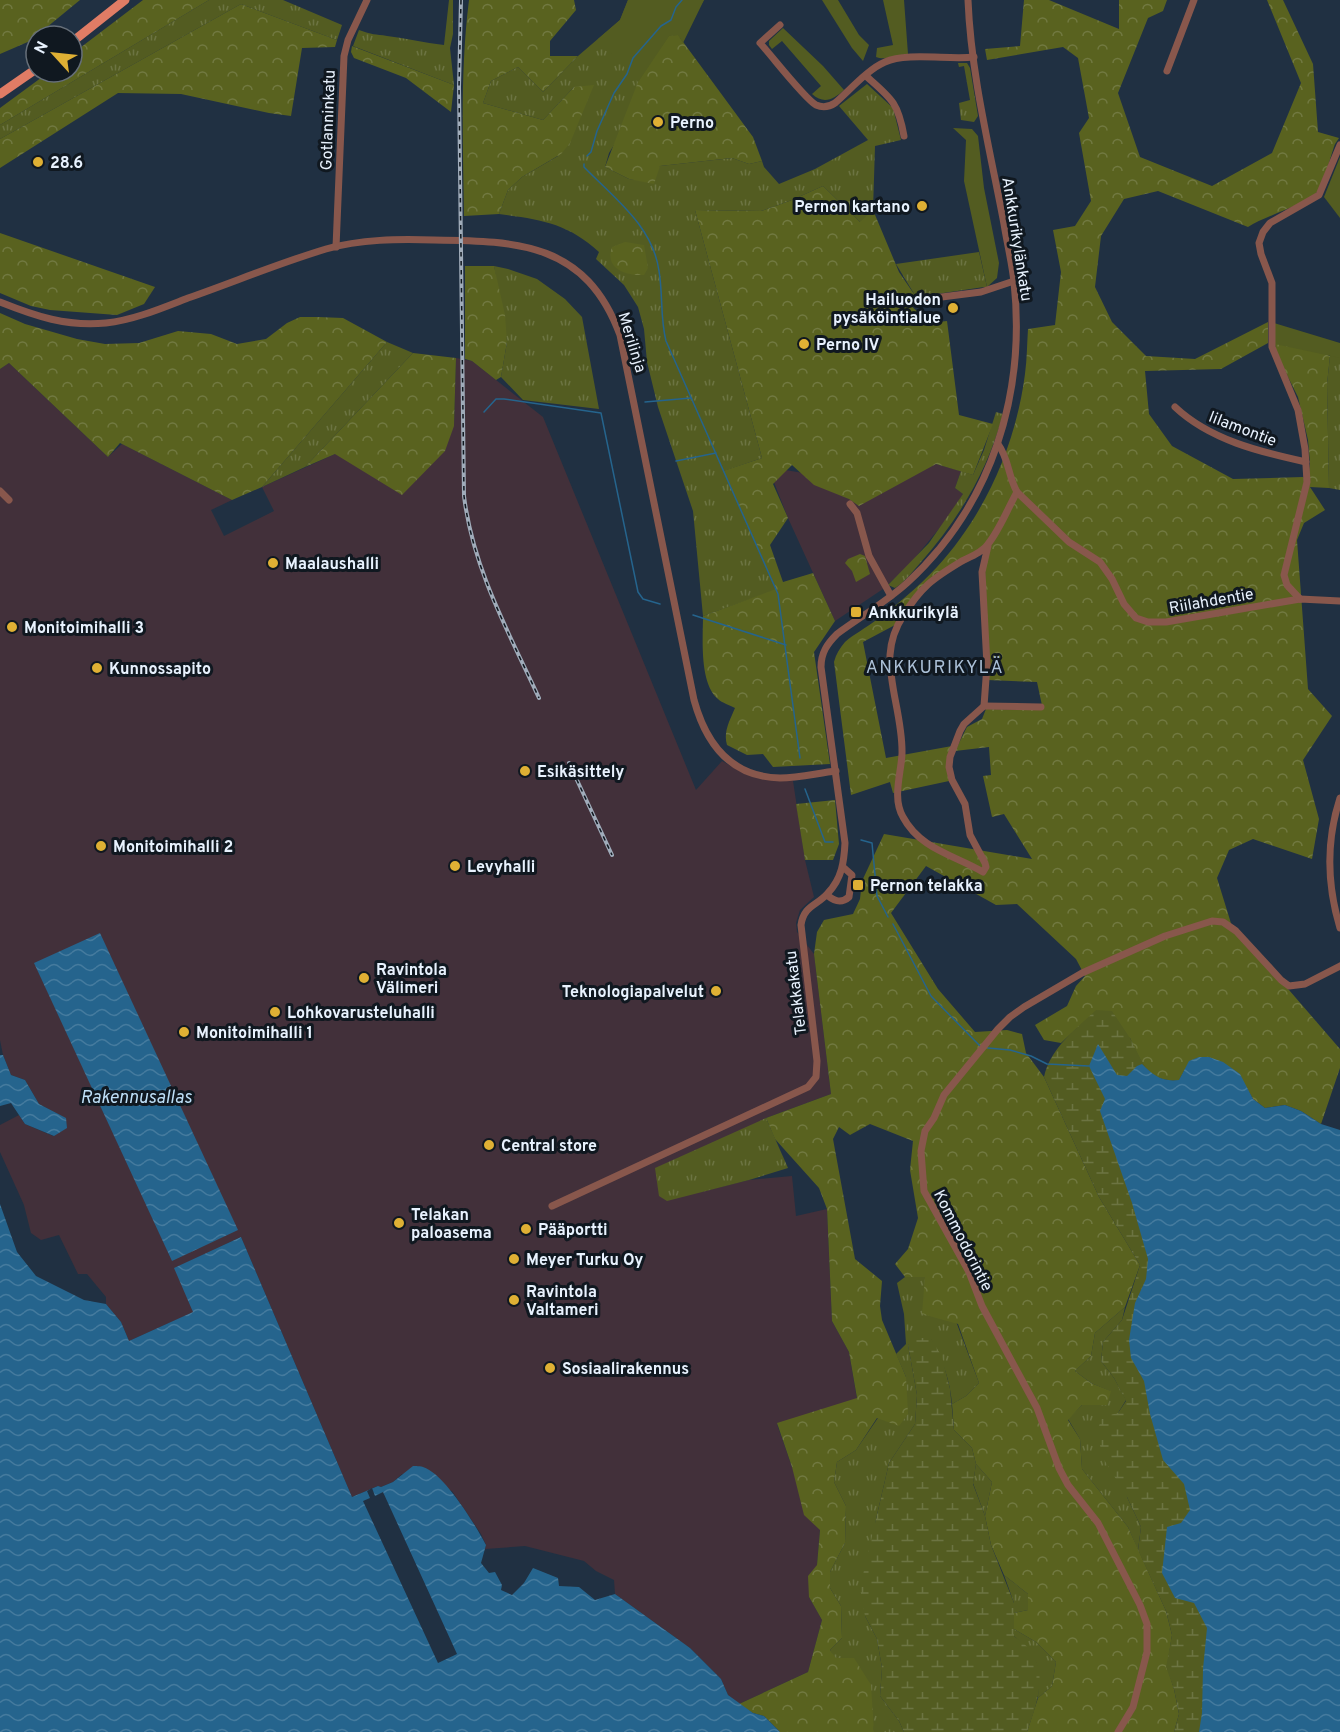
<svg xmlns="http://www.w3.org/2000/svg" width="1340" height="1732" viewBox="0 0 1340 1732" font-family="Overpass,sans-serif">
  <defs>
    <pattern id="grass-tufts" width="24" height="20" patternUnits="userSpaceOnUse" patternTransform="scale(1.5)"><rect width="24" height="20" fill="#535c21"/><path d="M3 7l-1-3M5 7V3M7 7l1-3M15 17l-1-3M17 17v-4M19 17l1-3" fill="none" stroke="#6c7442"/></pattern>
    <pattern id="forest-crowns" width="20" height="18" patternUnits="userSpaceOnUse" patternTransform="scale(1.5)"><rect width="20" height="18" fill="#59621f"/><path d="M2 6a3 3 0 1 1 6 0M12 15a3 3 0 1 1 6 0" fill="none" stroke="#717941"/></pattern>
    <pattern id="wetland-marsh" width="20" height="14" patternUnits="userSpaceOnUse" patternTransform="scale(1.5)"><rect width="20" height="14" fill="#535c21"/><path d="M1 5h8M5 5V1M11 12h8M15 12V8" fill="none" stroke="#6c7442"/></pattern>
    <pattern id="water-waves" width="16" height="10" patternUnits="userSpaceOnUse" patternTransform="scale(1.5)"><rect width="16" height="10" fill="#25648d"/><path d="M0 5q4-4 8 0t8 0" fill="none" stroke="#457b9e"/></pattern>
  </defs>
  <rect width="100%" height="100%" fill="#203042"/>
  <g fill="#42303a">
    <polygon points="456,358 472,361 543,417 696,790 722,761 745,774 761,779 793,781 805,860 814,897 800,910 796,923 797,932 814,954 831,1094 766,1118 667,1200 749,1180 792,1176 796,1216 827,1209 832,1321 849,1352 857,1399 777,1424 792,1467 820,1529 817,1565 809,1597 822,1620 808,1672 739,1704 728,1695 721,1679 690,1648 615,1594 614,1580 596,1571 584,1561 525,1546 485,1549 486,1545 481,1534 452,1491 402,1474 393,1482 381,1487 378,1486 352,1497 241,1237 175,1268 194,1312 129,1341 121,1322 106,1304 106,1297 87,1274 78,1274 59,1235 41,1240 31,1233 24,1205 0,1152 0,1125 19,1115 25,1124 53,1136 67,1127 65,1118 39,1104 25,1080 11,1075 3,1055 0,1040 0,369 9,363 108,457 122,444 232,500 211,510 224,536 274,511 262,487 335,454 454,426"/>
    <polygon points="936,464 961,471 955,488 963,494 947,519 909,565 883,589 835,621 788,518 768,467 873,485"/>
  </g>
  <g fill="url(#grass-tufts)">
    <polygon points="209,0 283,0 342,25 337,40 241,4 0,139 0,125"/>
    <path d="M449,0H453V34L450,48L454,85L353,46L359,30C372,35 375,34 387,36C406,38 424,43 444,45Z"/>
    <path d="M628,0H704L609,153L605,167L629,179L646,181L660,166L732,158L749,164L762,161L764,167L779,184L815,169L868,140L839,106L867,84L893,108L901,140L875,146L873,210L861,223L823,186L792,200L761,211L695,210L762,458L724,471L776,590L703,616L693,511L658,407L647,362L644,329L638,307L624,285L596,259L599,252C568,223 539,219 499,214L508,190L522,177L558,156L574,87L543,120L483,103L491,81L518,67L543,92L578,56L620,20Z"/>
    <polygon points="958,63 967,63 970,68 978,116 974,122 961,120 959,103 970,100 964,66 959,67"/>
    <polygon points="979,252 987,287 984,287 916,297 896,264"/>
    <polygon points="494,266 508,269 537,279 565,299 582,317 599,409 523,400 501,377 507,342"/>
    <polygon points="387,342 413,353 305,467 262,487"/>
    <polygon points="1340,343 1340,490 1329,488 1327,384 1330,356"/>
    <path d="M996,412L1003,414C988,470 959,519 921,562C913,571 905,582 895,588L888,585L929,543L963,494L955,488L961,471L973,475L984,450Z"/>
    <polygon points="766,1118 788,1168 749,1180 667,1201 659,1196 655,1168"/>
    <path d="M905,1277H925L957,1324L979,1383L966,1396L952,1404C950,1381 943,1360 931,1339L908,1345L917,1395L915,1424L889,1463L876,1519L865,1616L877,1639L882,1668L880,1696L899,1721L904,1732H874L872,1719L830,1650L842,1638L841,1606L830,1588V1572L845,1543L846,1506L834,1482L837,1462L856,1450L906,1377L896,1354L906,1344L904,1314L897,1283Z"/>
    <polygon points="1125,1307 1122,1320 1103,1342 1101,1361 1114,1378 1126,1400 1118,1413 1127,1497 1141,1527 1138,1550 1128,1527 1082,1469 1080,1439 1068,1419 1082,1405 1110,1391 1091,1383 1075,1371 1091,1356 1095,1333"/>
    <polygon points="976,1464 992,1482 985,1516 973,1483"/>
    <polygon points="1004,1575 1028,1594 1028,1610 1014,1613 1014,1603"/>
    <path d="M1014,1629L1036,1642L1056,1662L1052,1686L1038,1698C1039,1664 1041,1660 1014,1636Z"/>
  </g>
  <g fill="url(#forest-crowns)">
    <polygon points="0,0 80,0 30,41 0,54"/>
    <polygon points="143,0 209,0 0,125 0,108 49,72 72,72 72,54"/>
    <path d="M469,0H574L576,10L550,41V56H578L543,92L518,67L491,81L483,103L543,120L574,87L594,85L570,143L561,154L522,177L508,190L499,214L464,216C463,144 460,71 469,0Z"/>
    <path d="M1024,0H1049L1119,29V0H1167L1163,11L1148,18L1118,93L1140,157L1212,186L1272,153L1301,83L1267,0H1283L1313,64L1318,132L1339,138L1335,144C1330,157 1325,183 1316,193C1304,205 1265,216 1248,227L1158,191L1124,199L1101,236L1095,287L1112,322L1146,356L1195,359L1268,322V343L1221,369L1145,371L1149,414L1172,446L1233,479L1303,477L1308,482L1310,463L1308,440L1298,397L1276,353L1274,333L1330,356L1327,384L1329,488L1310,487L1325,510L1304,523L1297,540L1308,689L1332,716L1303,760L1319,819L1312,859L1253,839L1229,850L1217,878L1234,933L1289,990L1340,1049V1068L1321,1124L1301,1111L1285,1105L1265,1108L1253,1099L1249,1092L1209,1057C1189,1057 1189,1063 1179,1080C1148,1083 1141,1062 1130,1038L1077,1028L1061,1043L1044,1040L1035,1025L1067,1006L1076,986L1085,976L1076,959L1017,904L996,905L926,866L891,913L938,989L975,1032L1007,1030L1022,1034L1026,1053L1044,1077L1099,1197L1140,1265L1125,1307L1095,1333L1091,1356L1075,1371L1091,1383L1111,1391L1107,1405H1082L1068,1420L1080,1439L1082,1469L1128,1527L1166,1611L1172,1635L1167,1667L1174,1689L1179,1714L1174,1732H1027L1038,1698L1052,1686L1056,1662L1036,1642L1014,1629V1613L1028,1610V1594L1004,1575L991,1545L985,1516L992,1482L976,1464L972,1448L954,1430L952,1404L966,1396L979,1383L958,1324L922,1314L925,1277H905L895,1264L908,1249L918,1218L910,1170L913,1141L870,1124L850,1135L839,1127L833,1139L855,1259L882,1281L880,1306L882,1320L906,1377L908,1414L899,1426L877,1418L856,1450L837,1462L834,1482L846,1506L845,1543L830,1572V1588L841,1606L842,1638L830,1650L836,1658H854L871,1685L874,1732H780L764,1716L753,1713L739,1704L808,1672L822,1620L809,1597L808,1576L817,1565L820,1530L804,1515L792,1467L777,1423L857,1398L849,1352L832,1321L827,1209L819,1188L775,1139L766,1118L831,1094L814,954L817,932L824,920L853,914L860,899L862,881L884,834L1032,859L1004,814L992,817L983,776L991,775L989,747L955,751L967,727L982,719L986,709L1043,710L1037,682L987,680L985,567L989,549L925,584L895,625L863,642L886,758L952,746L949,781L893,793L890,782L851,795L834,662C836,654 840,648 845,642C854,634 866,628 875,621C897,605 918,587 937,567C985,515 1016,444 1025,374C1027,359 1027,344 1028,329L1055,325L1061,272L1053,230L1075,226L1091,201L1079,133L1089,118L1078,58L1063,47L987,60L985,49L1020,46Z"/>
    <polygon points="241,4 337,40 335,47 302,48 291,116 269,113 181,94 118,93 0,168 0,139"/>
    <polygon points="678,35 753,137 762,161 749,164 732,158 660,166 654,184 629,179 605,167 638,82 669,36"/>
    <polygon points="352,46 454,85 451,112 406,78 354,58 351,52"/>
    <path d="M823,186L860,222L873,210L899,272L916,297L910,305L926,319L930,315L938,322L947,321L959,415L993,424L973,475L936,464L859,506L849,499L814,485L792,465L773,484L788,518L770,545L783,582L813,573L835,621L814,652L830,764L773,767L763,754L747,755L727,745C723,732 730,720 735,708C730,705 722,703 718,699C699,683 703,638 703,616L776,589L723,471L762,458L695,210L761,211L792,200Z"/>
    <polygon points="0,233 155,287 144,304 117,315 50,310 31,306 0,293"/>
    <path d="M625,242L644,245L648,268L644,275C627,276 604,269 612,247Z"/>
    <polygon points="465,266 494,266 505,315 507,342 501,377 496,380 472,361 465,359"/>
    <polygon points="0,313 25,324 77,339 105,344 139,343 178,331 211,334 237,344 266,339 287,323 300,317 318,317 343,318 387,342 262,487 232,500 120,443 108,457 9,363 0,369"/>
    <polygon points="413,353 456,358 454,426 445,451 402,495 335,454 305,467"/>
    <polygon points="860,554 865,556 870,574 856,582 852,571 845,563 848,559"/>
    <polygon points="835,800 839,844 833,860 805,860 796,804"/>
  </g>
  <g fill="url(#wetland-marsh)">
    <path d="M1096,1010L1112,1011C1118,1020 1124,1029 1130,1038C1143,1062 1147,1083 1179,1080L1184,1072L1221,1732H1174L1179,1714L1174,1689L1166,1667L1172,1635L1166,1611L1138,1550L1141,1527L1127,1497L1103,1458L1097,1432L1102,1417L1118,1413L1126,1401L1114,1378L1101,1361L1103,1342L1122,1320L1140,1265L1099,1197L1044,1077C1051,1047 1075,1030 1096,1010Z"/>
    <path d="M916,1338H931L942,1357L950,1389L954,1430L972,1448L976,1464L973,1484L985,1516L991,1545L1014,1603V1636C1020,1641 1028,1646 1032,1653C1048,1676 1035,1709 1027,1732H904L899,1721L880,1696L882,1668L877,1639L865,1616L860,1588L889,1463L915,1424L917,1395L908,1345Z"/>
  </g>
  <g fill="#535c21">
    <polygon points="628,0 704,0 683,43 678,35 669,36 638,82 598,39 620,20"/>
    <polygon points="822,0 838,0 859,35 869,45 863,61 852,48"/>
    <path d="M883,0H904L908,54C898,55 884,61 876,57L877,48L893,45Z"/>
    <path d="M783,28L823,66L844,90C834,99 824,105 812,94L821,86L782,41L772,49L769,45V41Z"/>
    <polygon points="953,128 972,129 978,136 984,188 999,263 997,278 987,287 964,181 966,140"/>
    <polygon points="1340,157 1340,218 1324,197"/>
    <polygon points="1274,323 1340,343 1340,358 1275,344"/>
  </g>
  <g fill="url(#water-waves)">
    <polygon points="100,933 238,1230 172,1261 34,963"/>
    <path d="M1098,1044L1117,1075L1127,1076L1137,1066L1142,1064C1154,1076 1162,1082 1179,1080L1189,1061L1199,1057H1209L1223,1062L1240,1074L1253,1099L1265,1108L1285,1105L1301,1111L1321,1124L1340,1130V1732H1199L1202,1713L1203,1669L1207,1628L1194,1603L1175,1598L1162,1573L1167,1527L1181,1523L1190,1510L1184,1484L1163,1460L1150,1414L1144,1381L1131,1358L1129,1340L1135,1303L1146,1279L1148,1259L1132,1203L1100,1111L1105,1099L1089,1066Z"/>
    <polygon points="0,1055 3,1055 11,1075 25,1080 39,1104 66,1118 67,1128 54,1136 25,1124 11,1103 0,1106"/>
    <path d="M0,1204L17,1252L36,1276L84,1300L106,1304L121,1322L129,1341L193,1312L174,1268L241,1237L352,1497L378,1486L381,1487L393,1482L413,1466C414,1466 422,1466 423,1467C444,1473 476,1526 486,1545L481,1563L489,1573L495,1572L502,1585L501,1590L512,1595L524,1583L533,1568L558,1578L559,1586L579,1587L595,1600L615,1594L690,1648L721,1679L728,1695L753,1713L764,1716L780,1732H0Z"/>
  </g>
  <polygon fill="#203042" points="372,1488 375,1496 383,1492 457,1654 438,1663 363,1501 370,1498 367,1491"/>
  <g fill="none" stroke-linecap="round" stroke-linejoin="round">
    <g stroke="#25648d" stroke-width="1.5">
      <polyline points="587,156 591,152 597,131 614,93 627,74 633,58 661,26 671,20 676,7 682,0"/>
      <path d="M584,164V167C614,198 653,226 659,271C663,294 660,317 666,341L778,594L800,758"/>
      <polyline points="645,402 691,398"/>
      <polyline points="484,412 496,399 504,399 601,413 638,592 643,599 660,604"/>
      <polyline points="676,461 716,453"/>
      <polyline points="693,615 786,645"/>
      <polyline points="805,789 825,842 833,842"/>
      <polyline points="861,840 872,843 877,896 888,917"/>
      <polyline points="893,924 931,996 980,1046"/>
      <polyline points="988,1048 1010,1050 1031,1056 1047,1064 1089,1066"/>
    </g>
    <g stroke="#88574c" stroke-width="7">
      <path d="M780,25L760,43C772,56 804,98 816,105C823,108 829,107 835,103C849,91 868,69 885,62C907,52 949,60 974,57"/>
      <polyline points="1167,71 1194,0"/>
      <path d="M866,76C891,98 898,102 904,136"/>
      <polyline points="336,247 344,56 348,40 367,0"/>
      <polyline points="926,299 981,292 1014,281"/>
      <path d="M0,302C35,316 67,327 106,323C134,320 162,308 188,298C234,282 279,263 326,249C361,239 398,239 434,240C519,241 586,243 620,335L694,700C706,744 731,777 780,778C799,778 818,773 836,771"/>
      <path d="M1175,407C1210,440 1260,452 1306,462"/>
      <path d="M998,444C1009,459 1008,476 1017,492L1069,542L1100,562L1112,579L1124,604L1136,618L1148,622H1166L1300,599L1340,601"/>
      <polyline points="0,491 9,500"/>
      <polyline points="850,504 857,513 869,556 891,596"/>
      <path d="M988,546L982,572L987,665L984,706L964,724L960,731L950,757L949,767L952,780L965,804L970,835L985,863L986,867L983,872C954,855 920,849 903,817C892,798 901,774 902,754C903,720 889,687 890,655C891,641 895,628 903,616C921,587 932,579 962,561C970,557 983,552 988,544C999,531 1008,508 1017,492"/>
      <polyline points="1300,599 1287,585 1284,575 1307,482 1305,449 1298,410 1272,347 1272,283 1261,254 1259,243 1263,232 1270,223 1319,195 1340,145"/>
      <polyline points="984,706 1041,707"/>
      <path d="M1340,798C1326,841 1327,885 1340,928"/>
      <path d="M827,895C834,901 841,904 849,897L852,875L843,867"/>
      <path d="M552,1206L808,1087L816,1077L817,1061L801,925C804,905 817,906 828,893C842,878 844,862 845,843L821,667C821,653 827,644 837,634C860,617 886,602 907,583C992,505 1026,394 1014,282C1012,263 1007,243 1004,224C990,150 971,75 968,0"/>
      <polyline points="1118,1732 1133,1707 1147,1652 1147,1624 1140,1605 1098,1523 1068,1485 1059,1468 1037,1408 982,1306 969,1272 924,1191 921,1151 925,1131 934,1118 944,1095 998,1029 1010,1017 1024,1007 1082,973 1165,936 1212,921 1223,922 1236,931 1281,980 1289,986 1305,984 1340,966"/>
    </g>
    <g stroke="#e07c65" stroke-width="9">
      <polyline points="72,42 125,0"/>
      <polyline points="0,94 36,69"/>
    </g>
    <defs>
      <g id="rail">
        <path d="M461,0L459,87L464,496C473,569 509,633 539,698"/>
        <polyline points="569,763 612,855"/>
      </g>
    </defs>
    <use href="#rail" stroke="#a0acba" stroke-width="4"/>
    <use href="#rail" stroke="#101820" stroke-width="1.5" stroke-dasharray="4.5" stroke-linecap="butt"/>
  </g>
  <g fill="#dfb034" stroke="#101820" stroke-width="2">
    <circle cx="658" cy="122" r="6"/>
    <circle cx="38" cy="162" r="6"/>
    <circle cx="922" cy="206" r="6"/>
    <circle cx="953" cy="308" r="6"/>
    <circle cx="804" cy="344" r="6"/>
    <circle cx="273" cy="563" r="6"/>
    <rect x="850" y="606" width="12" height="12" rx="3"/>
    <circle cx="12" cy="627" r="6"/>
    <circle cx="97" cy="668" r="6"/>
    <circle cx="525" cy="771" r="6"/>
    <circle cx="101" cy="846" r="6"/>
    <circle cx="455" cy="866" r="6"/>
    <rect x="852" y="879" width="12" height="12" rx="3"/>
    <circle cx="364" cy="978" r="6"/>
    <circle cx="716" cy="991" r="6"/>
    <circle cx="275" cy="1012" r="6"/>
    <circle cx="184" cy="1032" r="6"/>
    <circle cx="489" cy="1145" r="6"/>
    <circle cx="399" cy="1223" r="6"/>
    <circle cx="526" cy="1229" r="6"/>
    <circle cx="514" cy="1259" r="6"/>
    <circle cx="514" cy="1300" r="6"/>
    <circle cx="550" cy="1368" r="6"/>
  </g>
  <g text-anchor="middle" stroke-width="6" stroke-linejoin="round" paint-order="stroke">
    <g font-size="16" fill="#e8f2fe" stroke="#101820">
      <text transform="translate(327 120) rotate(-88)" y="6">Gotlanninkatu</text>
      <text transform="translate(1018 239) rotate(81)" y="6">Ankkurikylänkatu</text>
      <text transform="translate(633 342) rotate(73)" y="6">Merilinja</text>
      <text transform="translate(1243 428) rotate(21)" y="6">Iilamontie</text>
      <text transform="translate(1211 600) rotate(-10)" y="6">Riilahdentie</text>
      <text transform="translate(795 993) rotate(-97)" y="6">Telakkakatu</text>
      <text transform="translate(964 1240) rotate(63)" y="6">Kommodorintie</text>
    </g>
    <g font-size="16" font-weight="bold" fill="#e8f2fe" stroke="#101820" text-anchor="start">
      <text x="670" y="128">Perno</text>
      <text x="50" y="168">28.6</text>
      <text x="910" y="212" text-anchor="end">Pernon kartano</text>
      <text x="941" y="305" text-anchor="end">Hailuodon<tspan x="941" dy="18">pysäköintialue</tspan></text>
      <text x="816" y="350">Perno IV</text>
      <text x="285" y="569">Maalaushalli</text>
      <text x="868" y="618">Ankkurikylä</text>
      <text x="24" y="633">Monitoimihalli 3</text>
      <text x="109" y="674">Kunnossapito</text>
      <text x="537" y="777">Esikäsittely</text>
      <text x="113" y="852">Monitoimihalli 2</text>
      <text x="467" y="872">Levyhalli</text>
      <text x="870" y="891">Pernon telakka</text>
      <text x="376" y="975">Ravintola<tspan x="376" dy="18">Välimeri</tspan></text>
      <text x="704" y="997" text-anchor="end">Teknologiapalvelut</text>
      <text x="287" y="1018">Lohkovarusteluhalli</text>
      <text x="196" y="1038">Monitoimihalli 1</text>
      <text x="501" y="1151">Central store</text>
      <text x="411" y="1220">Telakan<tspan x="411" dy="18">paloasema</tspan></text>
      <text x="538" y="1235">Pääportti</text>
      <text x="526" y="1265">Meyer Turku Oy</text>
      <text x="526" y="1297">Ravintola<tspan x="526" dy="18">Valtameri</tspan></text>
      <text x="562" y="1374">Sosiaalirakennus</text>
    </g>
    <g font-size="18" letter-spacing="1.5" fill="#acc1d8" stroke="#101820">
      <text x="935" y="673">ANKKURIKYLÄ</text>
    </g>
    <g font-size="18" font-style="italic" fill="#bedff7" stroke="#101820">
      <text x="136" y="1103">Rakennusallas</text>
    </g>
  </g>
  <g transform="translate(54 54) rotate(297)"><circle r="28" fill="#101820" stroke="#666f79" stroke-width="1.5"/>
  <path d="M0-4.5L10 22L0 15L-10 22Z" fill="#dfb034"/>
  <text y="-9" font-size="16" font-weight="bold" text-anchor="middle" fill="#e8f2fe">N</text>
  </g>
</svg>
